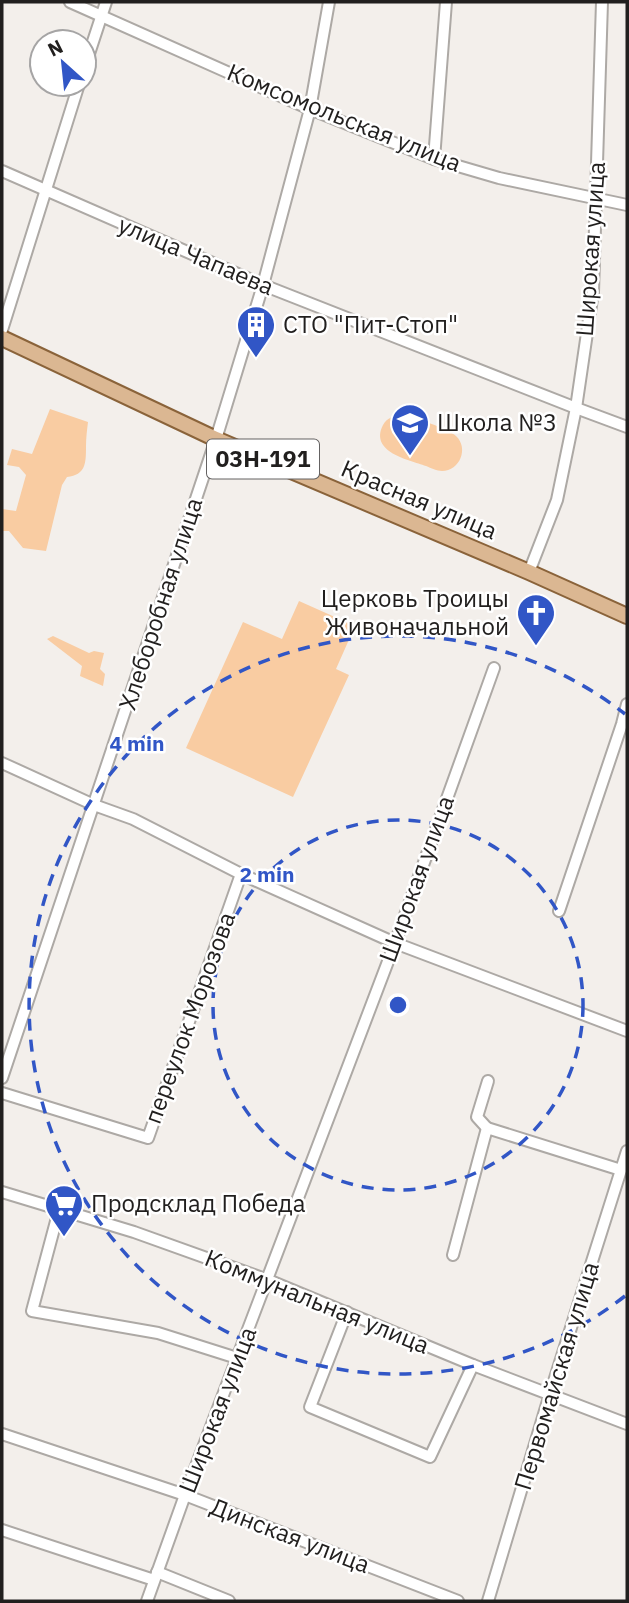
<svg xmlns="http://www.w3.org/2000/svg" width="629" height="1603" viewBox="0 0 629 1603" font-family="'IBM Plex Sans',sans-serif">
  <rect width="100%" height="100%" fill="#f3efeb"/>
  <g fill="#f9cca2">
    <path d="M50,409L88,422C87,430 86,438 86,446C86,463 86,475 67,477L62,485L46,551L23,548L9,531H2V509L16,511L26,475L19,467L7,465L12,449L32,454Z"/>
    <path d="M401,414C411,416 449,429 456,436C469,448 460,471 442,471C437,471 431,468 426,466C409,460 369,452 383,425C387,418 393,416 401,414Z"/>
    <polygon points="299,601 355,626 336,669 349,675 293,797 186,748 243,622 282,639"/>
    <polygon points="53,636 89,653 94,651 104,653 100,669 105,674 103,686 80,676 82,666 47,639"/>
  </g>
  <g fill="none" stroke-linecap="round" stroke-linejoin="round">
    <defs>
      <g id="minor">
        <polyline points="70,2 310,109 434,159 499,178 627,205"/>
        <polyline points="84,69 106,2"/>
        <polyline points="434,159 446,2"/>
        <polyline points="2,171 263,285 576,408 627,427"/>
        <polyline points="2,330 79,84"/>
        <polyline points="529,572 557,500 576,408 593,292 602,2"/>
        <polyline points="2,763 94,805 133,819 241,874 395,943 627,1031"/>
        <polyline points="559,911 622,724 627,704"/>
        <polyline points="2,1078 216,439 263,285 310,109 329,2"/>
        <polyline points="2,1093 148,1138 241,874"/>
        <polyline points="487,1128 477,1117 488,1081"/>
        <polyline points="2,1192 134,1232 268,1280 473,1365 627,1424"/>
        <polyline points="59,1210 32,1311 158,1333 237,1358"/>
        <polyline points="453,1255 487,1128 621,1170"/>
        <polyline points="347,1312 310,1407 430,1457 473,1365"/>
        <polyline points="2,1434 185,1495 458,1601"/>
        <polyline points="2,1530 154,1580"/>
        <polyline points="157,1572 229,1601"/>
        <polyline points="147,1601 185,1495 395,943 494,668"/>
        <polyline points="488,1601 550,1394 627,1151"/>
      </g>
      <polyline id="major" points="2,338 216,439 529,572 627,616"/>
    </defs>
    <use href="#minor" stroke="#ada9a5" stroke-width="14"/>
    <use href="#major" stroke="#8a633a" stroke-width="18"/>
    <use href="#minor" stroke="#fff" stroke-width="10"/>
    <use href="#major" stroke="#dbb792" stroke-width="14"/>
  </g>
  <g fill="none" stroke="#3156c6" stroke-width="3.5" stroke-dasharray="12 9">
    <circle cx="398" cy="1005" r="185"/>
    <path d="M625 1296A369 369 0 1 1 625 714"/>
  </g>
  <defs>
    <symbol id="building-pin" viewBox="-11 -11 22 30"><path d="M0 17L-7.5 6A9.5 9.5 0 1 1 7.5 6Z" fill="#3156c6" stroke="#fff"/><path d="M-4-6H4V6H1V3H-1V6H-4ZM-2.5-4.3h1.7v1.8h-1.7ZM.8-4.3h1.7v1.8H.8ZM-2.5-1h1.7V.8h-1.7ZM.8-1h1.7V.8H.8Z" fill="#fff"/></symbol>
    <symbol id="school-pin" viewBox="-11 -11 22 30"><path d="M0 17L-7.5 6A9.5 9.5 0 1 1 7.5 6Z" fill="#3156c6" stroke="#fff"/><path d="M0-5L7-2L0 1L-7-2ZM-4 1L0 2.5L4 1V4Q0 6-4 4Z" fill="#fff"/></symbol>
    <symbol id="church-pin" viewBox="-11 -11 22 30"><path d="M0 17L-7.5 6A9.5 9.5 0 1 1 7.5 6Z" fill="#3156c6" stroke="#fff"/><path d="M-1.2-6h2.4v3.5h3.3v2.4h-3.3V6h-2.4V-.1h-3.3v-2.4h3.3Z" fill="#fff"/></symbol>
    <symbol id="supermarket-pin" viewBox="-11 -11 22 30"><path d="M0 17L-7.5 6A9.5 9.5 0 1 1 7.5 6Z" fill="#3156c6" stroke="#fff"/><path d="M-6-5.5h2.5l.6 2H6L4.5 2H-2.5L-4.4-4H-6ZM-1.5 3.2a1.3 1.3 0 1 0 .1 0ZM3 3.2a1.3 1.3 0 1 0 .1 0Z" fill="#fff"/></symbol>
  </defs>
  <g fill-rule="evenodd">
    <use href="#building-pin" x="234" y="303" width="44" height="60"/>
    <use href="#school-pin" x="388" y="401" width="44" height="60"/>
    <use href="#church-pin" x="514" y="591" width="44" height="60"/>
    <use href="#supermarket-pin" x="42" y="1182" width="44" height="60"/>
  </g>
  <g text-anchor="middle" stroke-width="5" stroke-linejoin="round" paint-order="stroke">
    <rect fill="#fff" stroke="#646262" stroke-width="2" x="207" y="439.5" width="112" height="39" rx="5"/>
    <g font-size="23" font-weight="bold" fill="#211f1e">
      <text x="263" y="467">03Н-191</text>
    </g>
    <g font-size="24" fill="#211f1e" stroke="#fff">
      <text transform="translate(344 118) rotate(22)" y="8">Комсомольская улица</text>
      <text transform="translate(591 249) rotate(-86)" y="8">Широкая улица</text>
      <text transform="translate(196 256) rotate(23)" y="8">улица Чапаева</text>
      <text transform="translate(419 500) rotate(23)" y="8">Красная улица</text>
      <text transform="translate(161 604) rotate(-72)" y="8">Хлеборобная улица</text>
      <text transform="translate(417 879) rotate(-70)" y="8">Широкая улица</text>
      <text transform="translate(190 1018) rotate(-70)" y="8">переулок Морозова</text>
      <text transform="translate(317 1302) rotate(22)" y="8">Коммунальная улица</text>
      <text transform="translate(557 1376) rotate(-73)" y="8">Первомайская улица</text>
      <text transform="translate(218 1410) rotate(-69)" y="8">Широкая улица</text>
      <text transform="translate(290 1536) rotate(21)" y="8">Динская улица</text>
    </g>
    <g font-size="24" fill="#211f1e" stroke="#fff" text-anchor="start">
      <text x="283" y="333">СТО "Пит-Стоп"</text>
      <text x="437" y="431">Школа №3</text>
      <text x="509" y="607" text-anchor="end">Церковь Троицы<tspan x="509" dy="28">Живоначальной</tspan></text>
      <text x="91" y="1212">Продсклад Победа</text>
    </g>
  </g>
  <circle cx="398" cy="1005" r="10" fill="#3156c6" stroke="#fff" stroke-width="3.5"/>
  <g font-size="21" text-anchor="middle" font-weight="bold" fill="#3156c6" stroke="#fff" stroke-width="5" stroke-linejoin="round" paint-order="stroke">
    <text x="137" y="751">4 min</text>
    <text x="267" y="882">2 min</text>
  </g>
  <rect width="629" height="1603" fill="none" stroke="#211f1e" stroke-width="7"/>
  <g transform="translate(63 63) rotate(333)"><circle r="33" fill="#ffffff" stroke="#a6a5a5" stroke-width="2"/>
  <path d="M0-5L12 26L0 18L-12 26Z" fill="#3156c6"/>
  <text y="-10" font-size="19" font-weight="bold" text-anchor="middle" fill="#211f1e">N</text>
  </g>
</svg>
